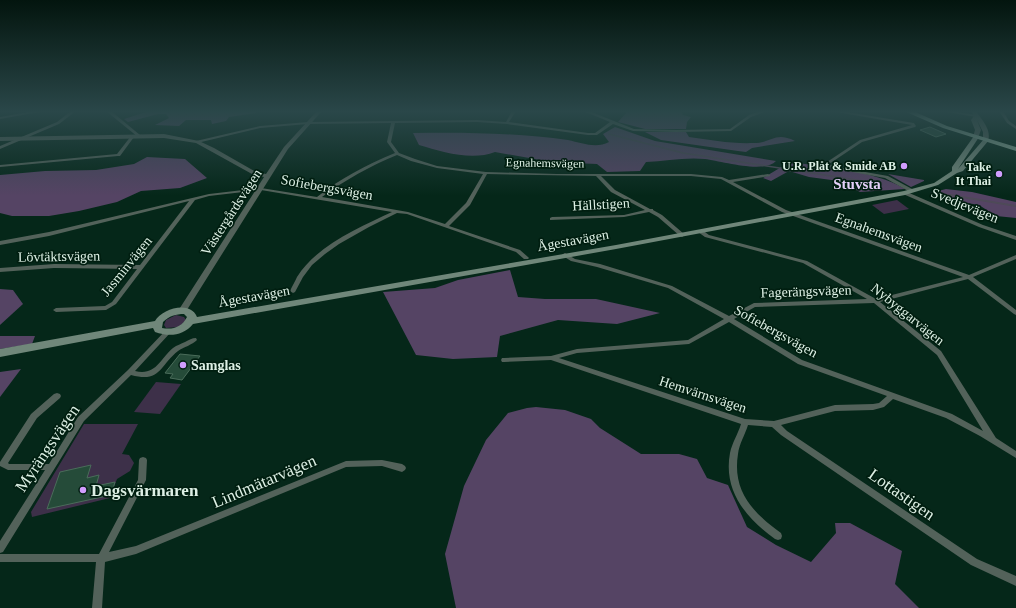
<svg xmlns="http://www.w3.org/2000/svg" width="1016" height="608" viewBox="0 0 1016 608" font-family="'Times New Roman',serif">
  <rect width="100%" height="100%" fill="#052719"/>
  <g fill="#3d3049">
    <polygon points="897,200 909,209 884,214 872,205"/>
    <polygon points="176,315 184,317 186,320 179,327 166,328 164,325 166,320"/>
    <polygon points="156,382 181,384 160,414 134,412"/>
    <polygon points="84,424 138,424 122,454 129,455 134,463 130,471 117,479 110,498 32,517 31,512"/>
  </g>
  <g fill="#554464">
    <polygon points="149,111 256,111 256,113 229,117 226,121 212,124 211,120 186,120 179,126 155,125 169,118 166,114 158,114 128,122 124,119"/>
    <polygon points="628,111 681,111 683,115 691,117 687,122 686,129 645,129 618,122"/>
    <path d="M615,127L655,141L776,161C764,174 721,161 705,159C686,157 665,161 646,162L640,171L607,172L597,164L552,162L495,152C472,161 442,152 419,145L413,133C464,132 517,133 568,140C582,143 596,149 609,142L603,134Z"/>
    <path d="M645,132H686L689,137C710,140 732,144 754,143C772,143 775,131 795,141L752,148L746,152L738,151L661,140Z"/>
    <polygon points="147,157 185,159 207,178 180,188 141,191 117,202 79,211 49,216 12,216 0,213 0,175 45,171 96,170 134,164"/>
    <path d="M785,161C821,167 874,170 905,189L860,192L839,181L809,177L789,171L771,181L763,178L783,166Z"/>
    <polygon points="888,174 924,180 924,181 911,187"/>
    <polygon points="946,189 972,192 1016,202 1016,218 996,216 979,205 955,201 930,193"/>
    <polygon points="510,270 518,297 545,299 596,299 660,313 617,324 558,320 500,336 497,357 453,359 416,355 383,292 435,288 458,280"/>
    <polygon points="0,289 13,290 23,304 0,325"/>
    <polygon points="0,336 35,336 32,344 0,349"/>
    <polygon points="21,369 0,397 0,372"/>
    <polygon points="536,407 565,410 591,419 600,428 641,454 679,454 697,459 707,478 728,485 747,527 776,545 811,562 836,533 835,523 850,523 902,551 895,584 919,608 456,608 445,554 464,486 486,440 508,413 527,408"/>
  </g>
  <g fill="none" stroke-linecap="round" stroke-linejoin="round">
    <g stroke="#4e4a58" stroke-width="1.5">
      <polyline points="609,134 683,153 882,184"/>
      <polyline points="937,193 956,196"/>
    </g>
    <polyline stroke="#4e4a58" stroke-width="2" points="950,195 1016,206"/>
  </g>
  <g fill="#254b39" stroke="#4a6c5a">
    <polygon points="930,127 946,134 936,137 920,130"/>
    <polygon points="180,354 200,356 182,380 170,378 173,374 165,373"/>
    <polygon points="91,465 87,478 99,475 96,486 115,482 111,495 47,509 60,472"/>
  </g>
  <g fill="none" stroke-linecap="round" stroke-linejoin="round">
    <g fill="#53625a" fill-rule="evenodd">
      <polygon points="34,111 45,111 0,119 0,117"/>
      <polygon points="71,111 76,111 59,124 0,149 0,146 57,122"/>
      <polygon points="106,111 111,111 140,135 140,137 138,137"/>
      <path d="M512,111H516L509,122L588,133H595L610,122L583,111H589L634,129L676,130L730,129L749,115L760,111H767L751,117L731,131L676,132L633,131L613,124L597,135H588L507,124L477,122L395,123L391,142L399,153L415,159L437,166L486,172L557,174H691L722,177L729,180L768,174L770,175V176L733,182L786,210L969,275L1016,255V259L973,277L1016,310V315L1014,314L968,279L880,302L941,351L996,438L1016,451V458L980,436L946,418L893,399L884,407L873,410L835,411L781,425L787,431L977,559L1016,576V586L971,565L781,435L772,427L748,425C745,435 739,444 738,454C732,491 753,513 781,533L782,536L781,539L778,540L775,539C746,518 723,491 730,453C732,443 738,434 741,424L551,360L504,362H502L501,360L502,358H504L551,356L577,349L688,340L724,319L668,288L597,267L571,261L563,256L562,255L563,254L565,253L575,259L600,264L672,286L729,316L754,303L867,299L803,263L705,237L698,232L697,231L698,230H702L709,235L807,261L876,299L963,277L782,212L721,179L691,176H601L615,190L650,209H653V210L662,215L684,234L685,235L682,237L680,236L658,217L649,212L624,217L550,220V218L552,217L624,215L645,210L611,192L596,176L487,174L470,205L449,226L520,250L528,257L529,258L528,259H524L516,252L407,214L397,213L369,227L339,244L325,254L312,265L303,277L295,292L293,293L290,291C292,286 295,282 297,277C316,246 360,227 392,212L261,190L209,196L195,200L116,304L106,310L56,312L53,310L56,308L105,306L112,302L137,269L54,268L0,272V268L54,264L140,265L189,201L49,236L0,245V241L49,232L209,194L261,188L317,197C341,178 366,165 395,153L387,142L391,123L308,124L260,128L197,143L195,142L196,141L260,126L308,122L477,120L506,122ZM397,155L411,161L437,168L483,174L466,203L445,224L408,212L322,197C345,180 370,166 397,155ZM874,303L937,355L983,431L952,414L802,360L734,319L755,307ZM729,322L798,364L887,396L879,403L873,404L835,405L774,421L745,419L559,358L577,353L689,344Z"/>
      <polygon points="830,111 841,111 914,123 916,126 915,127 862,142 829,164 837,167 888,176 914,190 914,192 910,192 885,178 836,169 824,164 860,140 912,125"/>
      <polygon points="941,111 952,111 976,115 978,116 976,117"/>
      <polygon points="999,111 1003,111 1009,121 1016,126 1016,129 1007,123"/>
      <polygon points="131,136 134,137 120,156 118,156 0,167 0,165 117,154"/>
      <polygon points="903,192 907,192 983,225 1016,236 1016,240 979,227 903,194"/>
      <path d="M166,330H170L171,332L135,371C156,376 160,359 173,348C177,345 181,344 185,342C189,340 192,338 196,338L197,340C192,345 184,347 178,351C159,366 161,383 131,375L84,421L3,552L0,553V541L45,470H8L0,466V462L31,414L54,394L57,393L60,394L61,396L60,398L37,418L8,463L9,464H49L78,417L128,370Z"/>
      <polygon points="143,457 146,458 147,460 146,480 109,552 136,546 346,461 382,460 402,464 405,466 406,468 405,470 402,472 382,466 346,467 136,554 105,562 102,608 92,608 96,562 0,562 0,554 99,554 138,480 139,460 140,458"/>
    </g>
    <g fill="#53625a" fill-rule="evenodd">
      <polygon points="317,111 322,111 288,149 185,313 182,314 178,311 264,177 252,174 196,143 164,138 0,141 0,137 164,134 199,141 214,148 256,172 266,174 284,147"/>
      <path d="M971,111H976C982,120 992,130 988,141L983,140V132L977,120L981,130L978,138L973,137L975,130L971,120L974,116Z"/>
    </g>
    <path fill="#70877a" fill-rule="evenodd" d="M974,136L979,137L958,169L984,139L989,140L963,171L957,173L938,185L905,195L616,249L193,324C183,336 169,337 155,332L153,328L0,357V349L155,321C162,309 190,300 197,317L616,245L904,191L934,183L952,171V167ZM184,314L187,317C182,327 173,330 162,328L163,322C169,316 176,314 184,314Z"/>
    <polygon fill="#85a493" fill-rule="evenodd" points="904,111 913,111 947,126 1016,147 1016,151 943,128"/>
  </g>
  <linearGradient id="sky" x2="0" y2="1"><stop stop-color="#03150e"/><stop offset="0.57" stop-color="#2a4749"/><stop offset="1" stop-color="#2a4749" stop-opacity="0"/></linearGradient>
  <rect width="1016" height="196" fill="url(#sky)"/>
  <g fill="#d19dfe" stroke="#001e10" stroke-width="1.5">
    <circle cx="904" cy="166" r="4"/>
    <circle cx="999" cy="174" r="4"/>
    <circle cx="183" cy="365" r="4"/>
    <circle cx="83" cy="490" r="4"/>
  </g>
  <g text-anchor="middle" stroke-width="3.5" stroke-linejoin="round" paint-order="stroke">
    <g font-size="12" fill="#ddf0e5" stroke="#001e10">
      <text transform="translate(545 163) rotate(1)" y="4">Egnahemsvägen</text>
    </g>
    <g font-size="12" font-weight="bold" fill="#ddf0e5" stroke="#001e10" text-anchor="end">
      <text x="896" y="170">U.R. Plåt &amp; Smide AB</text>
      <text x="991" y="171">Take<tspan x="991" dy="14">It Thai</tspan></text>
    </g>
    <g font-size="14" fill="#ddf0e5" stroke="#001e10">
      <text transform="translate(327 187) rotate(10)" y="5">Sofiebergsvägen</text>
      <text transform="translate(601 204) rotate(-3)" y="5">Hällstigen</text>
      <text transform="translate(965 205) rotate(22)" y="5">Svedjevägen</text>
      <text transform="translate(231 212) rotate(-57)" y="5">Västergårdsvägen</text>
      <text transform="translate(879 232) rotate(20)" y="5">Egnahemsvägen</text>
      <text transform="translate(573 240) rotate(-10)" y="5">Ågestavägen</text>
      <text transform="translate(59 256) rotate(-1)" y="5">Lövtäktsvägen</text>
      <text transform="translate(126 266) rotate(-51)" y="5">Jasminvägen</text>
      <text transform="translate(806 291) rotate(-2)" y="5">Fagerängsvägen</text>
      <text transform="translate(254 296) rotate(-10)" y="5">Ågestavägen</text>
      <text transform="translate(908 314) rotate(39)" y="5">Nybyggarvägen</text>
      <text transform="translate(776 331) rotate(29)" y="5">Sofiebergsvägen</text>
      <text transform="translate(703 394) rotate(18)" y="5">Hemvärnsvägen</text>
    </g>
    <g font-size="14" font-weight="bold" fill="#ddf0e5" stroke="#001e10" text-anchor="start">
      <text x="191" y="370">Samglas</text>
    </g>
    <g font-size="15" font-weight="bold" fill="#e4d0f9" stroke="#001e10">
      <text x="857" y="189">Stuvsta</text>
    </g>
    <g font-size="17" fill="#ddf0e5" stroke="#001e10">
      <text transform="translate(47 448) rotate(-56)" y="6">Myrängsvägen</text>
      <text transform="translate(264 481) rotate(-23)" y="6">Lindmätarvägen</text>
      <text transform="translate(902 494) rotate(35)" y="6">Lottastigen</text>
    </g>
    <g font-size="17" font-weight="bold" fill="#ddf0e5" stroke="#001e10" text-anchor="start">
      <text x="91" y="496">Dagsvärmaren</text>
    </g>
  </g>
</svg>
